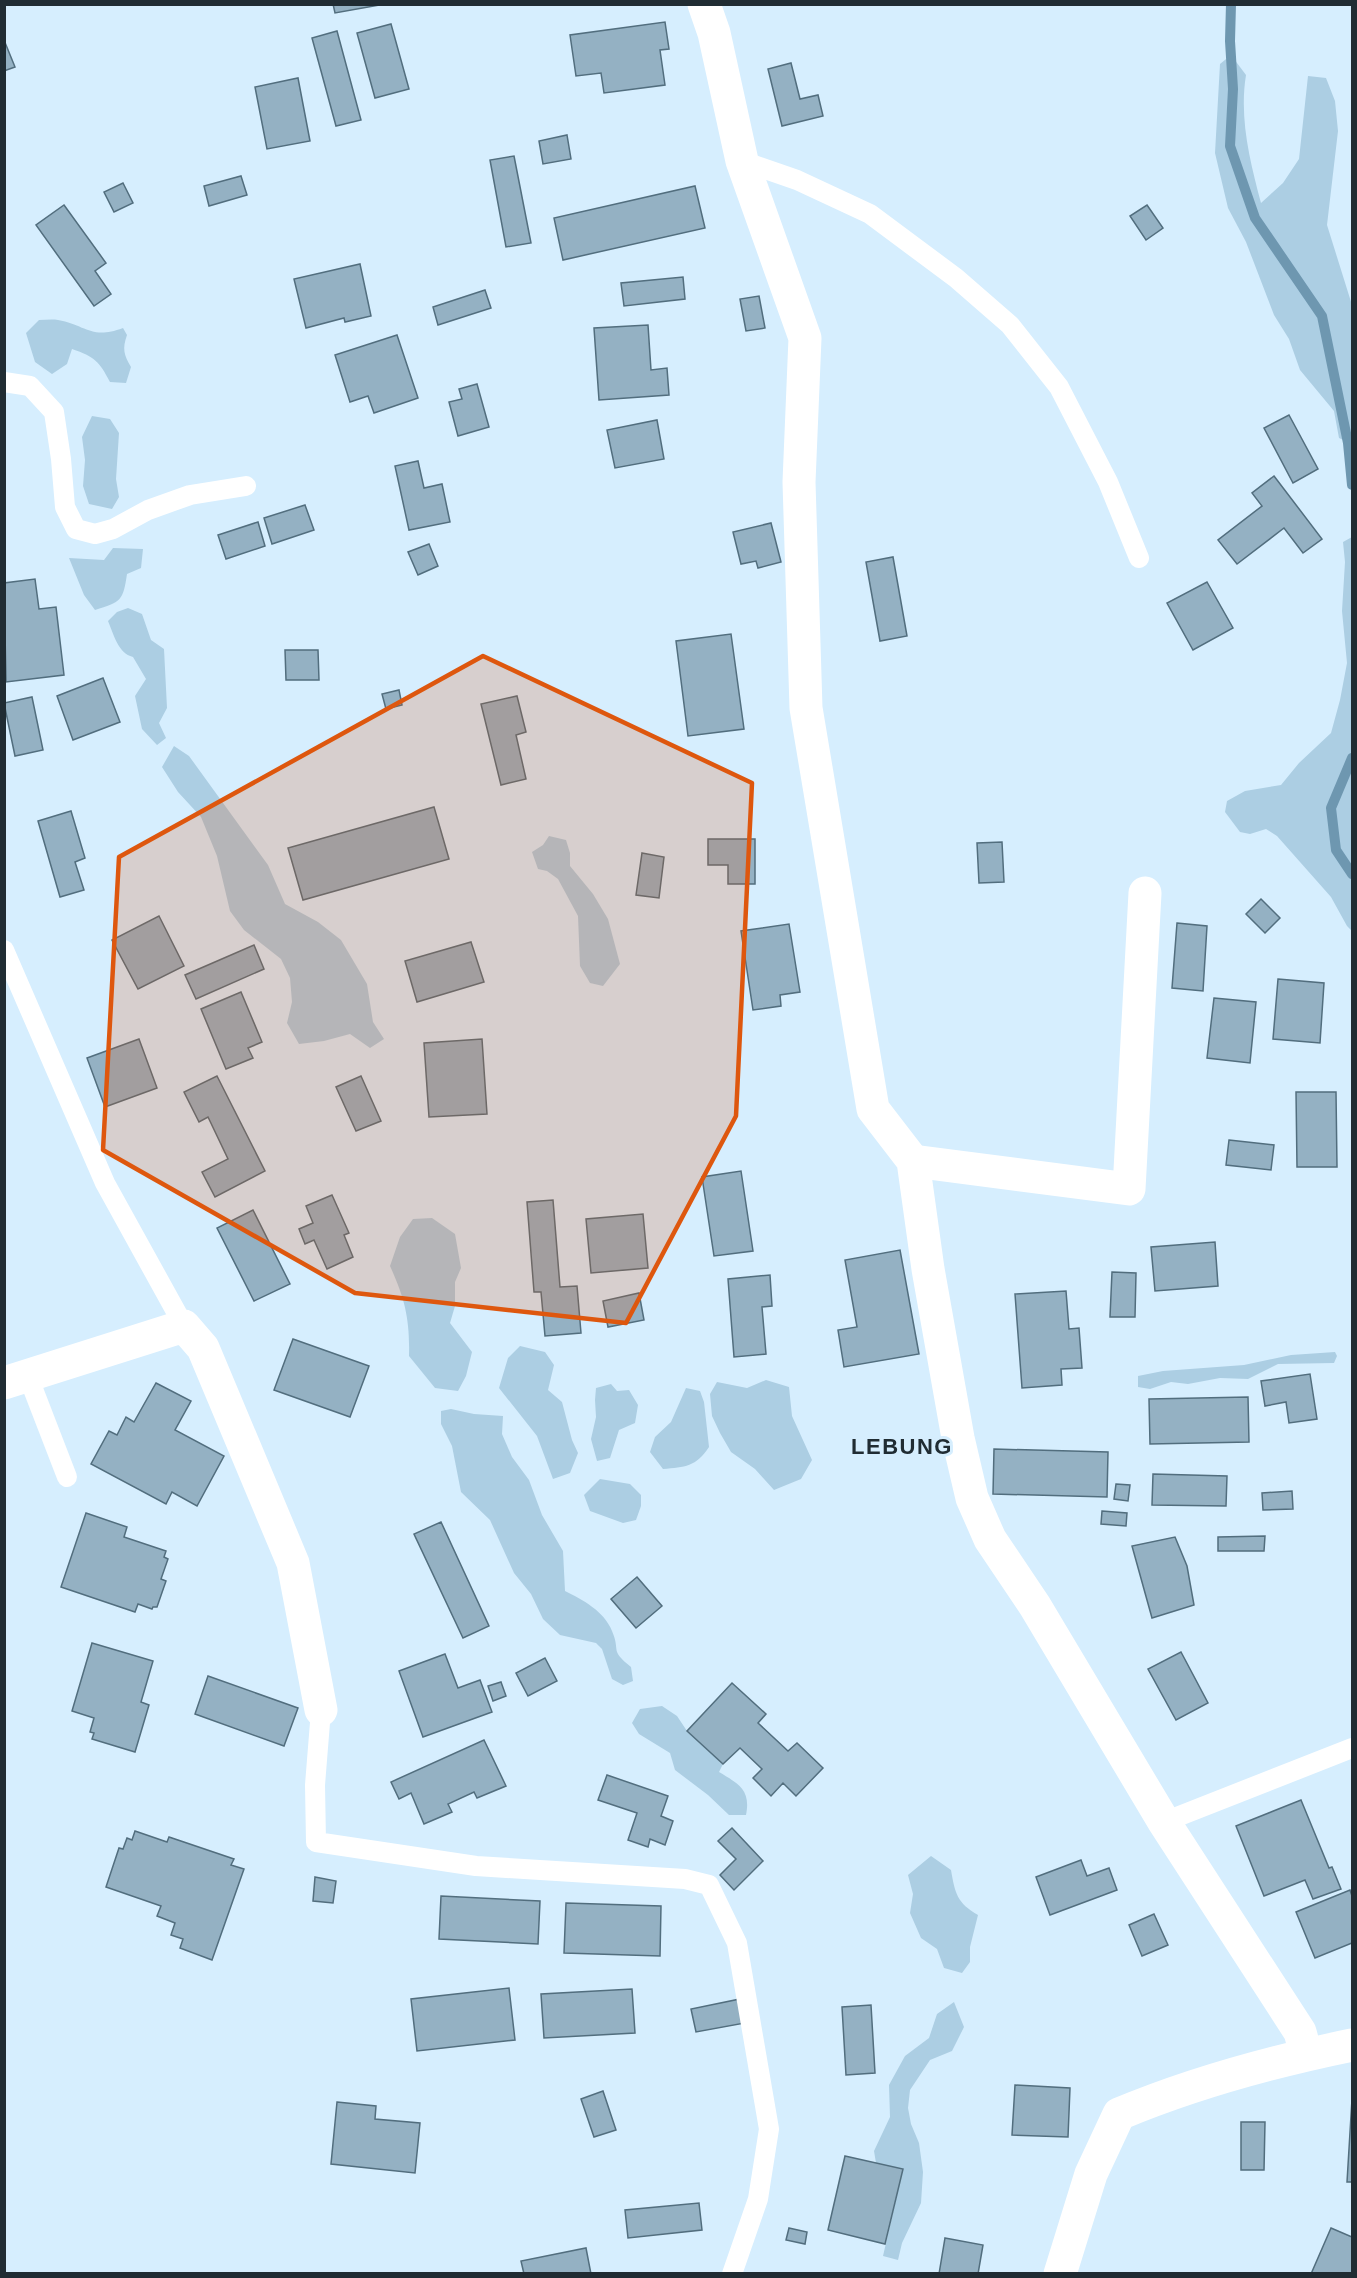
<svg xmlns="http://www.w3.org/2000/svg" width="1357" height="2278" viewBox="0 0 1357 2278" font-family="Arial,sans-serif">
  <rect width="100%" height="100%" fill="#d6eefe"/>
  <g fill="#accee3">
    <path d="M1231,55L1246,75C1239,118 1250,161 1261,203L1283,183L1299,159L1308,76L1326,78L1335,101L1338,131L1327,225L1352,305V444L1339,438L1334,411L1300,370L1289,339L1274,315L1246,242L1228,208L1215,153L1220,64Z"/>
    <path d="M39,320C45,320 52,319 58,320C86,325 91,340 123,328L127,335C122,349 124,355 131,367L126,383L110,382C99,361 95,357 72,349L67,364L52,374L35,362L26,333Z"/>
    <polygon points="92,416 110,419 119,433 116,479 119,497 112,509 89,504 83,486 85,460 82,437"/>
    <polygon points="1352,537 1352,931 1347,926 1331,897 1277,836 1266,829 1250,834 1240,832 1225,812 1227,801 1245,791 1281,785 1299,763 1331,733 1340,700 1347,663 1342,611 1345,562 1343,542"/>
    <path d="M113,548L143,549L141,568L127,574C123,601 121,602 95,610L84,595L69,558L104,560Z"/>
    <path d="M128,608L142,614L151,640L164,649L167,708L159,723L166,738L157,745L142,729L135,696L146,679L133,657C118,653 114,635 108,621L117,612Z"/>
    <polygon points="174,746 189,756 268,865 285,904 318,922 341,940 367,984 373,1022 384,1039 370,1048 350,1034 324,1041 299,1044 287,1023 292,1002 290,978 281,959 244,930 230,911 217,856 201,817 178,792 162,767"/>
    <polygon points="549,836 566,840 570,853 570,866 593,894 608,919 620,964 603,986 590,983 580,966 578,916 558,879 547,871 538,869 532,852 543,845"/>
    <path d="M432,1218L455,1234L461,1268L455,1282V1306L450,1323L472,1352L466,1376L458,1391L435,1388L409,1356C410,1319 405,1299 390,1266L400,1237L413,1219Z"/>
    <polygon points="520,1346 545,1352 554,1365 548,1390 562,1402 572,1440 578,1453 570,1473 553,1479 537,1436 499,1388 508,1358"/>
    <polygon points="1335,1352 1337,1356 1334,1363 1278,1364 1248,1379 1220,1378 1188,1384 1171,1382 1150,1389 1138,1387 1138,1376 1163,1371 1244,1365 1291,1355"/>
    <polygon points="766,1380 789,1387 792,1416 812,1460 801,1479 774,1490 755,1469 731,1452 720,1433 712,1416 710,1394 717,1382 747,1388"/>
    <polygon points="611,1384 617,1391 629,1390 638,1405 635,1423 619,1430 610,1458 597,1461 591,1439 596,1417 595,1400 596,1388"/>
    <path d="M686,1388L700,1391L704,1402L709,1447C696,1467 685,1467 663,1469L650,1452L655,1437L671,1422Z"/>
    <path d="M451,1409L474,1414L503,1416L502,1434L512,1457L529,1480L542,1515L563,1551L565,1591C583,1600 604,1611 612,1631C621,1652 609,1649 631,1667L633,1681L623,1685L612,1679L602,1649L596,1643L560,1635L543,1619L531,1594L514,1573L490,1520L461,1492L452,1446L441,1424V1411Z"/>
    <polygon points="600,1479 630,1484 641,1495 641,1506 636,1520 623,1523 590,1511 584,1495"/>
    <path d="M662,1706L677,1716L687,1731L723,1764L719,1772C739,1784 751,1790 746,1815H729L708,1795L675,1770L670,1753L639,1734L632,1723L640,1709Z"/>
    <path d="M931,1856L951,1870C955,1893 957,1903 978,1915L970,1947V1962L962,1973L944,1968L937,1949L921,1938L910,1913L913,1894L908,1875Z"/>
    <polygon points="954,2002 964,2027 952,2051 930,2060 910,2090 908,2108 911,2124 919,2143 923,2172 921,2203 902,2243 898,2260 883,2256 903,2169 876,2163 874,2151 890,2117 889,2085 905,2056 929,2038 937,2014"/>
  </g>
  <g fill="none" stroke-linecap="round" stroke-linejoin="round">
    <g stroke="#6e97b0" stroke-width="10">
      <polyline points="1231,4 1230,41 1233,89 1230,146 1255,218 1322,316 1348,443 1352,485"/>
      <polyline points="1352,758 1331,808 1336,850 1352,874"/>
    </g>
  </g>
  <g fill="#94b1c3" stroke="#526e7e" stroke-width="1.5">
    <polygon points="333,4 385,4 335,13"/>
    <polygon points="665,22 669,49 660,50 665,85 604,93 601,73 576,76 570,35"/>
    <polygon points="391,24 409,89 375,98 357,33"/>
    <polygon points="337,31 361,120 336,126 312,38"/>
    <polygon points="4,40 15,67 4,71"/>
    <polygon points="791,63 800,99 818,95 823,116 782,126 768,69"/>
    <polygon points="298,78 310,141 267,149 255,87"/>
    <polygon points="567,135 571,159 543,164 539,141"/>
    <polygon points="514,156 531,243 506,247 490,160"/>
    <polygon points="241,176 247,195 209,206 204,186"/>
    <polygon points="123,183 133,203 114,212 104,192"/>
    <polygon points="695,186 705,228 563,260 554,218"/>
    <polygon points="64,205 106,263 95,271 111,294 94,306 36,225"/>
    <polygon points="1147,205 1163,228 1146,240 1130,216"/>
    <polygon points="360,264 371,316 345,322 344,318 306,328 294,279"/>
    <polygon points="683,277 685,299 624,306 621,283"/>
    <polygon points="485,290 491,308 438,325 433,307"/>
    <polygon points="759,296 765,328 746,331 740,299"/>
    <polygon points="648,325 651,370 667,368 669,395 599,400 594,328"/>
    <polygon points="397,335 418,398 374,413 368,396 350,402 335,355"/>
    <polygon points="477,384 489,427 458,436 449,402 462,399 459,389"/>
    <polygon points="1289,415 1318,469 1293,483 1264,428"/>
    <polygon points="657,420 664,459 615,468 607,430"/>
    <polygon points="418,461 424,488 442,484 450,522 409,530 395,466"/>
    <polygon points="1274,476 1322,539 1303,553 1284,528 1237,564 1218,540 1262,506 1252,493"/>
    <polygon points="305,505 314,530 272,544 264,518"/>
    <polygon points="258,522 265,546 226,559 218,535"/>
    <polygon points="771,523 781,562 758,568 756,561 741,564 733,532"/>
    <polygon points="429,544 438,566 418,575 408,552"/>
    <polygon points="893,557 907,636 880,641 866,562"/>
    <polygon points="35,579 39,609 56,607 64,675 6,682 4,583"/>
    <polygon points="1207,582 1233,628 1193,650 1167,603"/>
    <polygon points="731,634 744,729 688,736 676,641"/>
    <polygon points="285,650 318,650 319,680 286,680"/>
    <polygon points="103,678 120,722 73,740 57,696"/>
    <polygon points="399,690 402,705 386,709 382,694"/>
    <polygon points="517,696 526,732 516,735 526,779 501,785 481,704"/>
    <polygon points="32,697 43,750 15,756 4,703"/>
    <polygon points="434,807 449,859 303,900 288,848"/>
    <polygon points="71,811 85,858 75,862 84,890 60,897 38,821"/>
    <polygon points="708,839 755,839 755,884 728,884 728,865 708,865"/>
    <polygon points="1002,842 1004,882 979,883 977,843"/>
    <polygon points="642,853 664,857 659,898 636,895"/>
    <polygon points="1261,899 1280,918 1265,933 1246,914"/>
    <polygon points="159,916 184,966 138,989 112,940"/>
    <polygon points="1177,923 1207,926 1203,991 1172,988"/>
    <polygon points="789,924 800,992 780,995 781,1006 753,1010 741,931"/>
    <polygon points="471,942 484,982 417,1002 405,961"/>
    <polygon points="254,945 264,969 196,999 185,975"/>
    <polygon points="1278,979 1324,983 1320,1043 1273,1039"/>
    <polygon points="241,992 262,1042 248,1048 253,1058 226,1069 201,1009"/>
    <polygon points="1214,998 1256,1002 1250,1063 1207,1058"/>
    <polygon points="139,1039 157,1088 105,1107 87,1058"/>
    <polygon points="482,1039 487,1114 429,1117 424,1043"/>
    <polygon points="217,1076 265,1171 215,1197 202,1172 228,1159 208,1117 199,1122 184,1092"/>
    <polygon points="361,1076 381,1121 356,1131 336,1087"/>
    <polygon points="1296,1092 1336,1092 1337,1167 1297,1167"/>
    <polygon points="1229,1140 1274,1145 1271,1170 1226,1165"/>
    <polygon points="741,1171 753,1251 714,1256 702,1177"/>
    <polygon points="332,1195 349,1233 344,1235 353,1257 327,1269 314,1240 305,1244 299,1229 313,1223 306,1206"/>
    <polygon points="553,1200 560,1287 577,1286 581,1333 545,1336 541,1292 534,1292 527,1202"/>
    <polygon points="253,1210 290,1284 254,1301 217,1228"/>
    <polygon points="643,1214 648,1268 591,1273 586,1219"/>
    <polygon points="1215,1242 1218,1286 1155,1291 1151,1247"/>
    <polygon points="900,1250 919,1354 844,1367 838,1330 857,1327 845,1260"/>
    <polygon points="1112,1272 1136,1273 1135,1317 1110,1317"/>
    <polygon points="770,1275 772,1306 762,1307 766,1354 734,1357 728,1279"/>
    <polygon points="1066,1291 1069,1329 1079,1328 1082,1368 1061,1369 1062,1385 1022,1388 1015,1294"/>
    <polygon points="639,1293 644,1320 608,1327 603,1301"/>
    <polygon points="293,1339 369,1366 350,1417 274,1390"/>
    <polygon points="1310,1374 1317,1419 1289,1423 1286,1402 1265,1406 1261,1381"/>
    <polygon points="156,1383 191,1401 175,1430 224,1456 197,1506 172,1492 166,1504 91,1464 109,1431 117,1435 126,1417 134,1422"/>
    <polygon points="1248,1397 1249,1442 1150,1444 1149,1399"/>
    <polygon points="994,1449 1108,1452 1107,1497 993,1494"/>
    <polygon points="1153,1474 1227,1476 1226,1506 1152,1505"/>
    <polygon points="1116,1484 1130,1485 1128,1501 1114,1499"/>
    <polygon points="1292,1491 1293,1509 1263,1510 1262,1493"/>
    <polygon points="1102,1511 1127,1513 1126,1526 1101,1524"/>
    <polygon points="86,1513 127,1527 124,1537 166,1551 164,1557 168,1559 161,1579 166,1581 157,1607 153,1607 152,1609 138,1604 135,1612 61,1587"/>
    <polygon points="441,1522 489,1626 463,1638 414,1534"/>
    <polygon points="1265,1536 1264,1551 1218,1551 1218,1537"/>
    <polygon points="1175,1537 1187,1566 1194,1605 1152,1618 1132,1546"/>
    <polygon points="637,1577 662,1606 636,1628 611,1599"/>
    <polygon points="92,1643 153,1661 141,1702 149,1705 135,1752 92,1739 94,1733 90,1732 94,1718 72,1711"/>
    <polygon points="1181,1652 1208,1703 1176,1720 1148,1669"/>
    <polygon points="445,1654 458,1688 480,1680 492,1712 423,1737 399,1671"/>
    <polygon points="545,1658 557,1681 528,1696 516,1673"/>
    <polygon points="208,1676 298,1708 284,1746 195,1714"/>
    <polygon points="501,1682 506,1696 493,1701 488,1686"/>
    <polygon points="732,1683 766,1714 758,1723 788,1751 797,1743 823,1768 796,1796 783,1783 771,1796 753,1778 762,1769 740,1748 723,1764 687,1731"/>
    <polygon points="484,1740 506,1786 477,1798 474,1792 448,1804 452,1812 424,1824 411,1793 399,1799 391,1782"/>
    <polygon points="607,1775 668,1796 661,1816 673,1821 665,1845 650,1839 648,1847 628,1840 637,1813 598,1800"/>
    <polygon points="1301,1800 1329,1868 1332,1867 1341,1889 1313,1899 1305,1880 1264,1896 1236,1826"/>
    <polygon points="732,1828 763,1861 734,1890 720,1875 736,1859 718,1841"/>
    <polygon points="135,1831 167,1842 169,1837 234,1859 231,1865 244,1869 212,1960 180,1948 183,1939 171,1935 175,1923 157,1916 161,1906 106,1887 119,1848 123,1849 127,1838 132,1840"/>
    <polygon points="1081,1860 1087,1876 1109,1868 1117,1890 1050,1915 1036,1877"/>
    <polygon points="315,1877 336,1881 333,1903 313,1901"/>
    <polygon points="1350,1890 1352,1896 1352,1943 1315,1958 1296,1912"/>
    <polygon points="441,1896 540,1901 538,1944 439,1939"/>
    <polygon points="566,1903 661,1906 660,1956 564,1953"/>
    <polygon points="1154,1914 1168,1945 1142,1956 1129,1925"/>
    <polygon points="509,1988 515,2040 417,2051 411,1999"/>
    <polygon points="632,1989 635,2033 544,2038 541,1994"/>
    <polygon points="740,1999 745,2023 696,2032 691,2009"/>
    <polygon points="871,2005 875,2073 846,2075 842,2007"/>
    <polygon points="1015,2085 1070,2088 1068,2137 1012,2135"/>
    <polygon points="603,2091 616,2130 594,2137 581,2099"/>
    <polygon points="1352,2099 1352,2182 1347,2182"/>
    <polygon points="337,2102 376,2106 375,2119 420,2123 415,2173 331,2164"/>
    <polygon points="1241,2122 1265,2122 1264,2170 1241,2170"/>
    <polygon points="845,2156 903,2169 885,2244 828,2230"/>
    <polygon points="699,2203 702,2230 628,2238 625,2210"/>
    <polygon points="789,2228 807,2232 805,2244 786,2240"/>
    <polygon points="1331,2228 1352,2237 1352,2274 1311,2274"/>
    <polygon points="945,2238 983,2245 978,2274 939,2274"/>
    <polygon points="586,2248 591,2274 524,2274 521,2261"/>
  </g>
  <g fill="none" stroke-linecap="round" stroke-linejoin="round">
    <g stroke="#fff" stroke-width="20">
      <polyline points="742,161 797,180 870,214 956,278 1010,325 1059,387 1108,482 1139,558"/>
      <polyline points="4,382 30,386 54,412 61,459 65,507 76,529 95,534 113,529 148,510 190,495 246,486"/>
      <polyline points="4,950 105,1183 184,1326"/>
      <polyline points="28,1376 67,1477"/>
      <polyline points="321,1710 315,1785 316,1842 476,1866 685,1879 709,1885 737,1943 769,2129 758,2199 732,2274"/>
      <polyline points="1164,1822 1352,1748"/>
    </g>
    <g stroke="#fff" stroke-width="33">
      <polyline points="704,4 714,33 742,161 805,338 799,482 806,708 873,1109 913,1161 928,1269 958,1438 972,1498 990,1539 1035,1606 1164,1822 1300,2032 1306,2054"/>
      <polyline points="913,1161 1129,1189 1145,893"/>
      <polyline points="4,1383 184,1326 203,1348 293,1563 321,1710"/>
      <path d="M1060,2274L1091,2174L1119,2114C1193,2083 1274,2061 1352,2045"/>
    </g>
  </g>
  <path fill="#de570e" fill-opacity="0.2" stroke="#de570e" stroke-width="4.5" stroke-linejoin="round" d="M483,656L752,783L736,1116L626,1323L355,1293L103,1150L119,857Z"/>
  <g text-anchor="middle" stroke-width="6" stroke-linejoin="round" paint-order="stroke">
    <g font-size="22" font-weight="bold" letter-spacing="1.5" fill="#202c33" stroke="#d6eefe">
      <text x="902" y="1454">LEBUNG</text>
    </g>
  </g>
  <rect width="1357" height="2278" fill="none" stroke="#202c33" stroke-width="12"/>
</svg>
